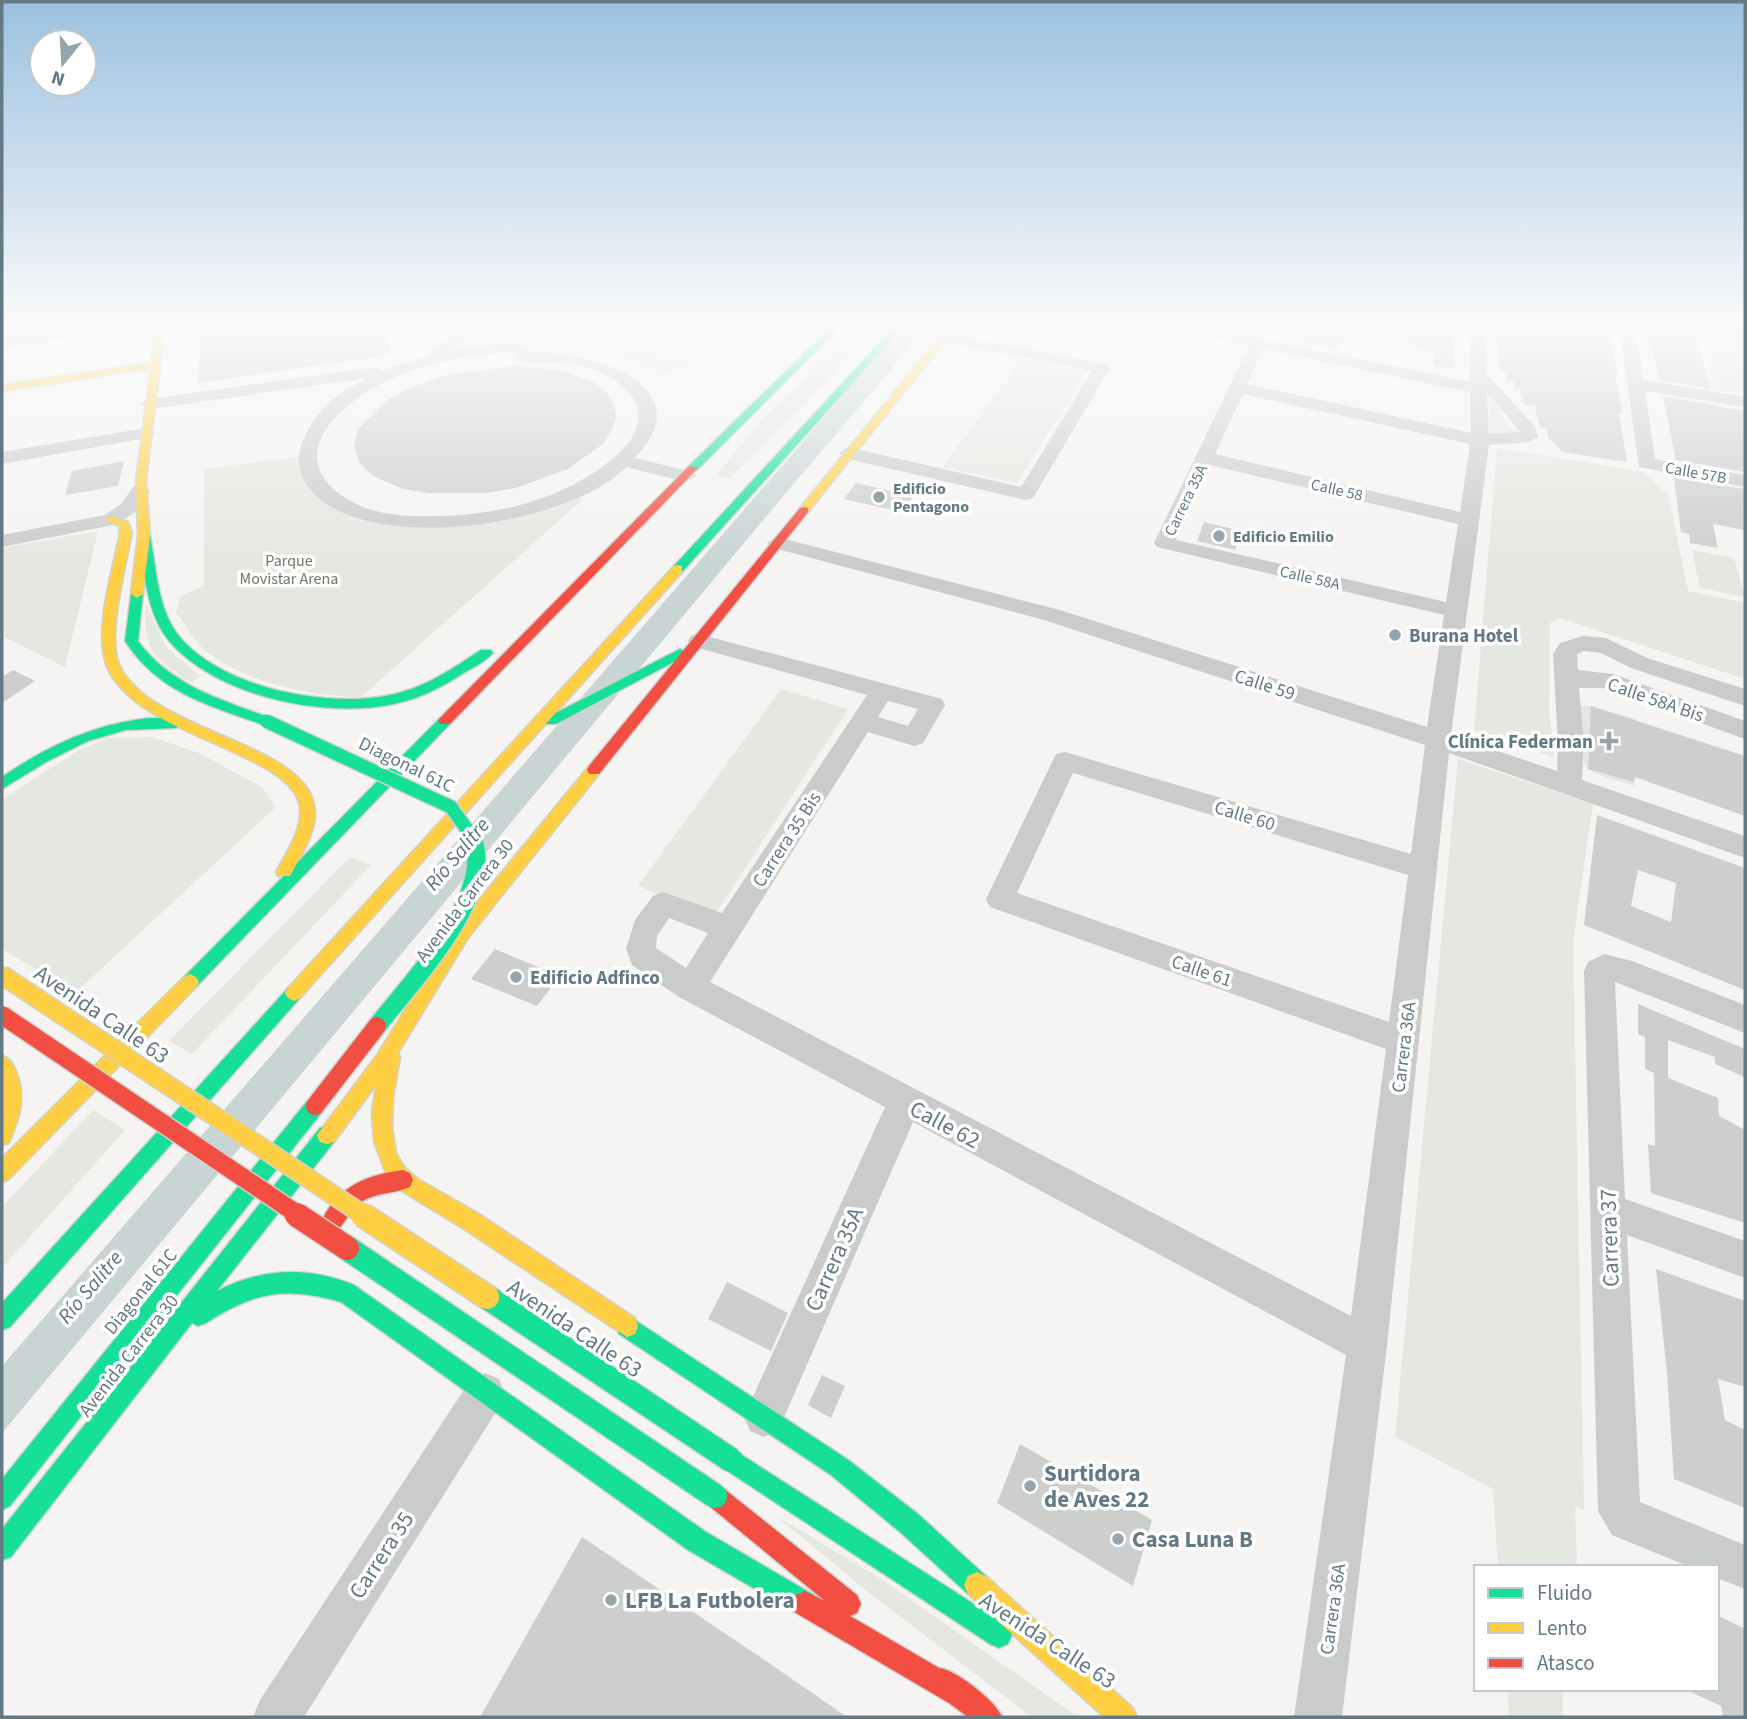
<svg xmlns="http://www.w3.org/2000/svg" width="1747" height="1719" viewBox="0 0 1747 1719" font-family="'Source Sans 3',sans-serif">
  <rect width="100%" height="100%" fill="#f5f4f3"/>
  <polygon fill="#e5e6e5" points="1586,705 1637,719 1634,786 1596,774 1588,769 1584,762 1580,706"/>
  <g fill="#e5e7e1">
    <path d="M511,325L700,363L661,375C615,351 560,343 509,343Z"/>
    <polygon points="859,325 883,325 730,479 716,476 764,417"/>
    <polygon points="1700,335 1745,342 1745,394 1715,389"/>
    <polygon points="1022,359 1087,371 1017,483 943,467"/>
    <polygon points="1488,389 1504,410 1499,411 1507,426 1522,433 1490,435"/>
    <polygon points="1497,448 1645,472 1662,491 1668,492 1688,591 1745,603 1745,679 1560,618 1550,623 1549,709 1554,757 1474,730"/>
    <path d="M309,455L310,463L345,504L399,518L484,517L570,491L582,500L361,697C309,695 248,684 206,651C194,642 185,624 176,612L181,596L204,586V469Z"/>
    <polygon points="98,531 65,667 2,636 2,548"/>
    <polygon points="1692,550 1734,558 1745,597 1700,588"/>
    <path d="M146,604L166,647L200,676L191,683C153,657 143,652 146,604Z"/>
    <polygon points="781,689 848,709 715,915 638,886"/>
    <polygon points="152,737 199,753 262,787 276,807 75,993 2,949 2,800 80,749 109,738"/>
    <polygon points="1458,759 1593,804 1573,941 1584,1510 1575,1507 1577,1567 1498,1567 1493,1489 1395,1437"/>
    <polygon points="350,857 371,865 192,1054 169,1041"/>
    <polygon points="93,1110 125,1130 2,1268 2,1207"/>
    <polygon points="776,1516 880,1578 1078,1717 1032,1717 873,1596"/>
    <polygon points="1507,1689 1563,1689 1563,1717 1509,1717"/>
  </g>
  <polygon fill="#c9d4d5" points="904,325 929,325 779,501 2,1433 2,1366"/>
  <g fill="#cdcfcf" fill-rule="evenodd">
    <polygon points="238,325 257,325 311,335 388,332 390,355 197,383 202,331"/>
    <polygon points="1306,325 1353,325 1339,350 1296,341"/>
    <polygon points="1389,325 1454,325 1454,369 1434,366 1434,351 1418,349"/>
    <polygon points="1496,325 1607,325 1618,375 1615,374 1623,414 1619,413 1627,462 1562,452 1548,437 1547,429 1541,428 1538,421 1535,406 1524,405 1520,389 1515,388 1514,382 1506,380 1506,374 1499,367"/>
    <polygon points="1647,328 1695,336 1711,389 1659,380"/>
    <polygon points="513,366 559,370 595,383 607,393 614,404 616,417 612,430 603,444 568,469 516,488 486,493 429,493 403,489 373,476 359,462 354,446 358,429 386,401 407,389 446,375"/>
    <polygon points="1663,396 1745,411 1745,472 1676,460"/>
    <polygon points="124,461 118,486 65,495 72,471"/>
    <polygon points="1674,478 1745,489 1745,530 1713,524 1718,548 1690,543 1689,534 1681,532"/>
    <polygon points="856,483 913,496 902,512 844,499"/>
    <polygon points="1204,522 1242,531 1235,550 1197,541"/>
    <polygon points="13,670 35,681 2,703 2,677"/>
    <polygon points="1591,706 1745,756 1745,816 1635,777 1634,782 1588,769"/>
    <path d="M1597,815L1745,868V990L1584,925ZM1638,870L1676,883L1671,922L1631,906Z"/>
    <polygon points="495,949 560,976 537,1006 471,979"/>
    <polygon points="1638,1004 1745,1049 1745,1077 1715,1064 1715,1057 1668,1040 1668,1078 1718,1098 1719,1116 1745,1130 1745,1223 1651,1193 1648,1144 1655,1146 1654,1073 1645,1069 1645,1037 1638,1034"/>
    <polygon points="1656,1269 1745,1301 1745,1387 1718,1379 1725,1420 1745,1430 1745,1508 1674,1479 1667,1373"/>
    <polygon points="727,1282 788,1313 771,1351 708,1319"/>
    <polygon points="822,1375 845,1386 831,1418 808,1405"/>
    <polygon points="1020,1444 1152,1520 1133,1586 997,1503"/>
    <polygon points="582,1537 769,1663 847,1717 480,1717"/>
    <polygon points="1717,1615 1745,1629 1745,1717 1723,1717 1721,1706 1684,1689 1717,1689"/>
  </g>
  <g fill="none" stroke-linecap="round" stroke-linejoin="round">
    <defs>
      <g id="fast">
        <polygon points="833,325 842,325 697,470 689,470 689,466"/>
        <polygon points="896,325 905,325 682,572 674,572 674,566"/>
        <path d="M144,532L150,535C156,566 157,605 176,632C217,689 338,712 402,692C431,684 456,666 481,650H491L493,653C485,662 472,668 462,674C441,688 418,699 394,704C324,719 217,696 170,642C145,613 145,570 138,535Z"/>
        <path d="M137,590L143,594L138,641C170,685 221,700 271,718L273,721L271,724H261C207,705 158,692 125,641L131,594Z"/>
        <polygon points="680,649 687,653 685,656 556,724 546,724 544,721 546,718"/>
        <polygon points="445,716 450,718 452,721 450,724 196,987 190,990 184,987 181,982 184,977 440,718"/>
        <path d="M150,718H176L183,723L176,728L126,730L88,741L48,761L2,789V777C48,746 93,724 150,718Z"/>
        <polygon points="294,985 300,988 303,993 300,998 10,1327 2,1330 2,1303 288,988"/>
        <polygon points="315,1097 322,1100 324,1106 322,1112 10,1506 2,1510 2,1479 308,1100"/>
        <path d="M327,1126L334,1128L337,1135L334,1142L217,1291C262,1268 307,1266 354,1285L706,1532L814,1595L818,1604L814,1613L805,1617L796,1613L688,1550L341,1302C285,1286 254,1292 206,1323L198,1326L192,1323L11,1557L2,1560V1529L320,1128Z"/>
        <polygon points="627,1315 847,1459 918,1514 986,1576 990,1585 986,1594 977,1598 968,1594 900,1532 831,1475 619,1334 616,1326 619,1318"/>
        <polygon points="731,1448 1008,1626 1012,1635 1008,1644 999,1648 990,1644 723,1468 719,1460 723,1452"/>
      </g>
      <g id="slow">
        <polygon points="157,325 165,325 146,480 150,535 143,594 137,598 131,594 138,535 136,480 151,368 2,391 2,385 151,363"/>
        <polygon points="949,325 958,325 808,512 800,512 800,508"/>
        <path d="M111,517L128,522L132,533C126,565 107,635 119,664C149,734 315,742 315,813C315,835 300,857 290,876H278L276,872C286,853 302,831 300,808C295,751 132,737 106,664C94,629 113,569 120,533L119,526L105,520Z"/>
        <polygon points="678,565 682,566 682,572 300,998 294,1001 288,998 285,993 288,988 674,566"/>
        <polygon points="594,765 601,770 599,774 468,938 398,1053 400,1057 393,1098 392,1127 396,1153 405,1168 418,1179 479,1214 635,1318 638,1326 635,1334 627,1337 464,1229 397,1188 386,1174 374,1141 372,1113 376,1085 334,1142 327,1144 320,1142 317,1135 377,1055 456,928 589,766"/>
        <polygon points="190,974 196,977 199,982 196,987 9,1179 2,1182 2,1158 184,977"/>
        <path d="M2,1056C10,1058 13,1064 16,1071C27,1097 19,1119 9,1143L2,1145Z"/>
        <polygon points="977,1572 986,1576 1133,1708 1137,1717 1104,1717 968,1594 964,1585 968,1576"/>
      </g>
      <g id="jam">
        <polygon points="689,466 698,468 450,724 440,724 438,721 440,718"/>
        <polygon points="804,507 808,508 808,512 599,774 589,774 587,770 589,766 800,508"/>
        <path d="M403,1170L410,1173L413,1180L410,1187C394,1194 376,1192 361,1202C348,1211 343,1230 330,1235L323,1232L320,1225C335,1188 365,1175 403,1170Z"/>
        <path d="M715,1484L723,1488L857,1595L861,1604L857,1613L850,1616L939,1668C955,1669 997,1702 1002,1717H968L949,1703L796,1613L792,1604L796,1595L805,1591L825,1601L707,1504L703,1496L707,1488Z"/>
      </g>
    </defs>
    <use href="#fast" stroke="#d0d2d2" stroke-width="3"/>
    <use href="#slow" stroke="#d0d2d2" stroke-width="3"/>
    <use href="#jam" stroke="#d0d2d2" stroke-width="3"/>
    <g fill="#cacccc" fill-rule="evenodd">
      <polygon points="92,325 131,325 123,330 2,348 2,338"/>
      <path d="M471,325H490L450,350L513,342L527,346L530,352C587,350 706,384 635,458L693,472L696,476L686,482L626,467C571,525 364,558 309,488C296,470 296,453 306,434C318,408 342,390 368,378L150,409L141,404L150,399L374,367L382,371L430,355V349ZM513,352L517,360L523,362C562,361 604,363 631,395C644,412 638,434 624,448C578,495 504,515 439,516C414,517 384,516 361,506C318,487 300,453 337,416C381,370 452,356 513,352Z"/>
      <path d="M1166,325H1196L1470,382L1469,325H1485L1487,374L1535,427L1538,437L1529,442L1489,445L1451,735L1557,771L1558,742L1553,654L1560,643L1583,636L1606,638L1647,658L1745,689V706L1631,668L1601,653L1584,651L1577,654L1578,670L1613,674L1745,721V739L1603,688H1579L1584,742L1582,780L1745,836V858L1449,753L1387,1345L1342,1717H1294L1346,1355L913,1122L778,1431L764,1437L750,1431L744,1417L750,1403L885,1107L679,997L632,965L626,949L635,920L653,896L663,892L722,913L867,695L691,646L688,641L691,636L699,634L942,699L945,705L923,743L914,746L868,732L710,982L1351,1316L1386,1049L990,907L986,899L1056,754L1065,752L1411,854L1425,745L1044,620L770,547L767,543L777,537L1060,610L1427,727L1444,615L1157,547L1154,543L1249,346L1174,330ZM1263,349L1470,392L1471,433L1247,384ZM1487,392L1520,432L1489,434ZM1243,394L1470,444L1460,512L1215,454ZM1210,465L1458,524L1446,602L1176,540ZM888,701L918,709L908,726L878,717ZM1073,773L1408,875L1389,1022L1017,893ZM669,918L708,933L686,968L656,948L657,936Z"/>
      <polygon points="1619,325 1635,325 1643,380 1745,397 1745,407 1645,391 1655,459 1745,475 1745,487 1639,467"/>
      <polygon points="1667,325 1708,325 1745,330 1745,340 1675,330"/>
      <polygon points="943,333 1102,363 1110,368 1033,498 1026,500 848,459 839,453 848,447 1021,487 1092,371 937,341 935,338"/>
      <polygon points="146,428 152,429 155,433 152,437 2,464 2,452"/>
      <polygon points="140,485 150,491 135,512 118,524 2,547 2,535 105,515 121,504 133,487"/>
      <polygon points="1604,954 1632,961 1745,1005 1745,1033 1615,982 1625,1199 1745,1241 1745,1278 1627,1235 1640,1502 1745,1545 1745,1589 1717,1578 1717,1567 1690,1567 1612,1535 1598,1511 1584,971 1588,962"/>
      <polygon points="485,1373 499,1379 505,1393 499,1407 304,1717 253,1717 260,1700 471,1379"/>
    </g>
    <use href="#fast" fill="#16e098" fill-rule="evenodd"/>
    <use href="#slow" fill="#ffcf43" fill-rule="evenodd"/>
    <use href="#jam" fill="#f24e42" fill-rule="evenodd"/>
    <defs>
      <polyline id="fast-bridge-far2" points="266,721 451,807 471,835"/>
      <path id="fast-bridge-far1" d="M377,1026C410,983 501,891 470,833"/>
      <g id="fast-bridge">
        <polyline points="347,1248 715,1496"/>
        <polyline points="487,1297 731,1460"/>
      </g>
      <polyline id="slow-bridge-far1" points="2,975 365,1216"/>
      <polyline id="slow-bridge" points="363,1215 487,1297"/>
      <g id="jam-bridge-far1">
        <polyline points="2,1015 300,1216"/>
        <polyline points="315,1106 377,1026"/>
      </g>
      <polyline id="jam-bridge" points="297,1215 347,1248"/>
    </defs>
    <use href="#fast-bridge-far2" stroke="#d0d2d2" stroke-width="16" stroke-linecap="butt"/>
    <use href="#fast-bridge-far1" stroke="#d0d2d2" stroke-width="21" stroke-linecap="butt"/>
    <use href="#fast-bridge" stroke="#d0d2d2" stroke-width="27" stroke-linecap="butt"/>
    <use href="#slow-bridge-far1" stroke="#d0d2d2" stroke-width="21" stroke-linecap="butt"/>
    <use href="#slow-bridge" stroke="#d0d2d2" stroke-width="27" stroke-linecap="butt"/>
    <use href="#jam-bridge-far1" stroke="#d0d2d2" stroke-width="21" stroke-linecap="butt"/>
    <use href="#jam-bridge" stroke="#d0d2d2" stroke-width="27" stroke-linecap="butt"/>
    <use href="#fast-bridge-far2" stroke="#16e098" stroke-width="13"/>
    <use href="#fast-bridge-far1" stroke="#16e098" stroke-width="18"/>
    <use href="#fast-bridge" stroke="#16e098" stroke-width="24"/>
    <use href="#slow-bridge-far1" stroke="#ffcf43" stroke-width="18"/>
    <use href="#slow-bridge" stroke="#ffcf43" stroke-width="24"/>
    <use href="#jam-bridge-far1" stroke="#f24e42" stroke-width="18"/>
    <use href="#jam-bridge" stroke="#f24e42" stroke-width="24"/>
  </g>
  <linearGradient id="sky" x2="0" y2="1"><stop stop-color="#9bc1e0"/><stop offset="0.57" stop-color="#fafafa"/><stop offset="1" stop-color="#fafafa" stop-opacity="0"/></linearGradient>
  <rect width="1747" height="566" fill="url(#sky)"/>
  <g fill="#96a5ab" stroke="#fff" stroke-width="2.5">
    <circle cx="879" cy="497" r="7"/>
    <circle cx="1219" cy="536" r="7"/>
    <circle cx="1395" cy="635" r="7"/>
    <path d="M1605.5 730.5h7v7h7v7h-7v7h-7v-7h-7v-7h7z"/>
    <circle cx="516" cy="977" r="7"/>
    <circle cx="1030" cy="1486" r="7"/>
    <circle cx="1118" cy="1539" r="7"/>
    <circle cx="611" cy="1600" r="7"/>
  </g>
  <g text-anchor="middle" stroke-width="7" stroke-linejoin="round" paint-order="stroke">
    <g font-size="16" fill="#637a84" stroke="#fff">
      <text transform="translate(1696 472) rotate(10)" y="6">Calle 57B</text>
      <text transform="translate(1337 489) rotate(13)" y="6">Calle 58</text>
      <text transform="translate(1185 500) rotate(-64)" y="6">Carrera 35A</text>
      <text transform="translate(1310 577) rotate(13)" y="6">Calle 58A</text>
    </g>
    <g font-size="16" font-weight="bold" fill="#637a84" stroke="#fff" text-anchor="start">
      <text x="893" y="494">Edificio<tspan x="893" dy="18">Pentagono</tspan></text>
      <text x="1233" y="542">Edificio Emilio</text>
    </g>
    <g font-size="16" fill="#6b7b63" stroke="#fff">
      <text x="289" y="566">Parque<tspan x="289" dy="18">Movistar Arena</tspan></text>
    </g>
    <g font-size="19" font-weight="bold" fill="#637a84" stroke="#fff" text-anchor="start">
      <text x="1409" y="642">Burana Hotel</text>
      <text x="1593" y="748" text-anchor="end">Clínica Federman</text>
      <text x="530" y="984">Edificio Adfinco</text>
    </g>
    <g font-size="19" fill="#637a84" stroke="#fff">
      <text transform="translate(1265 684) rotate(18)" y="7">Calle 59</text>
      <text transform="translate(1656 699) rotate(19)" y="7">Calle 58A Bis</text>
      <text transform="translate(407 764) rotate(26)" y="7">Diagonal 61C</text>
      <text transform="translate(1245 815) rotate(17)" y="7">Calle 60</text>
      <text transform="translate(786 839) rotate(-57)" y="7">Carrera 35 Bis</text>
      <text transform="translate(464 900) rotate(-53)" y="7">Avenida Carrera 30</text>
      <text transform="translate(1202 970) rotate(19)" y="7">Calle 61</text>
      <text transform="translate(1403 1047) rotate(-83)" y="7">Carrera 36A</text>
      <text transform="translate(140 1291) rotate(-51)" y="7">Diagonal 61C</text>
      <text transform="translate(128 1355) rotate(-52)" y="7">Avenida Carrera 30</text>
      <text transform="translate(1332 1609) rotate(-82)" y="7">Carrera 36A</text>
    </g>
    <g font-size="21" font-style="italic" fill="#5a767a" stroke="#fff">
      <text transform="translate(457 854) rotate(-50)" y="7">Río Salitre</text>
      <text transform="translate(90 1287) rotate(-50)" y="7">Río Salitre</text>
    </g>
    <g font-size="23" fill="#637a84" stroke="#fff">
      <text transform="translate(102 1014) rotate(34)" y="8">Avenida Calle 63</text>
      <text transform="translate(945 1124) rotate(28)" y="8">Calle 62</text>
      <text transform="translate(1609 1238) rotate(-92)" y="8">Carrera 37</text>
      <text transform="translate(834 1259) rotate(-66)" y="8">Carrera 35A</text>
      <text transform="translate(575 1328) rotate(34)" y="8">Avenida Calle 63</text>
      <text transform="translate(381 1555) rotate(-57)" y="8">Carrera 35</text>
      <text transform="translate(1048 1640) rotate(33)" y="8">Avenida Calle 63</text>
    </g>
    <g font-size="23" font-weight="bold" fill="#637a84" stroke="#fff" text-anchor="start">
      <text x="1044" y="1481">Surtidora<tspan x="1044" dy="26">de Aves 22</tspan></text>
      <text x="1132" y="1547">Casa Luna B</text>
      <text x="625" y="1608">LFB La Futbolera</text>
    </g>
  </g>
  <rect width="1747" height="1719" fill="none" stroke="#637a84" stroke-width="7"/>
  <rect x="1474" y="1565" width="245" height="126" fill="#ffffff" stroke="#c1cace" stroke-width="2"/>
  <rect x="1488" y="1588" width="35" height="10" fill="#16e098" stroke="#c1cace" stroke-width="2"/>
  <text x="1537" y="1600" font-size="21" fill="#637a84">Fluido</text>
  <rect x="1488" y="1623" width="35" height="10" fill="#ffcf43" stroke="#c1cace" stroke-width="2"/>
  <text x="1537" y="1635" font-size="21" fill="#637a84">Lento</text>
  <rect x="1488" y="1658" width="35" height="10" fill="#f24e42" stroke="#c1cace" stroke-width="2"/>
  <text x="1537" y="1670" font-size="21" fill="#637a84">Atasco</text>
  <g transform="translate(63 63) rotate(198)"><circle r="33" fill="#ffffff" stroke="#c1cace" stroke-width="2"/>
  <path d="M0-5L12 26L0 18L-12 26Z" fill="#96a5ab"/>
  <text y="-10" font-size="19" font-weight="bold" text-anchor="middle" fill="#637a84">N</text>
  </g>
</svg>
